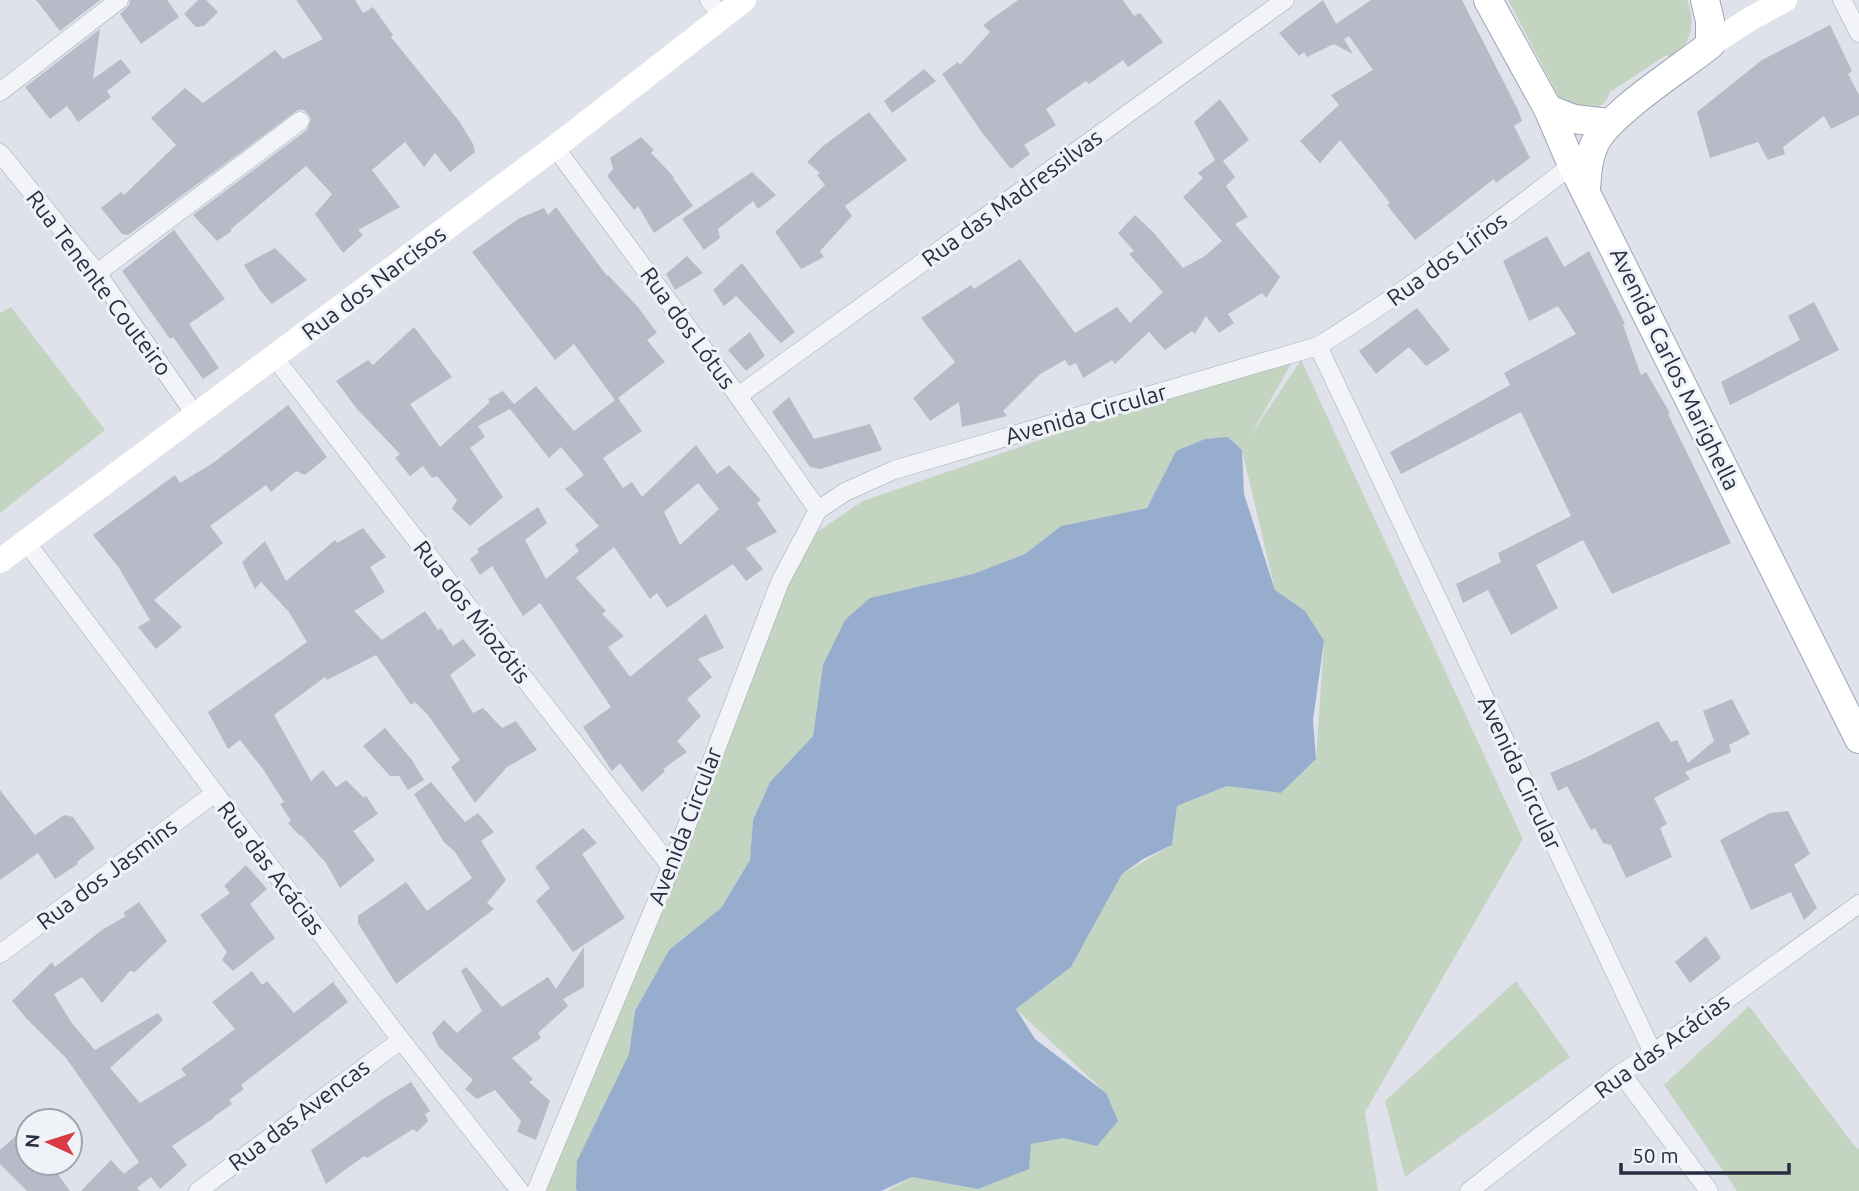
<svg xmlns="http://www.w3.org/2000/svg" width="1859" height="1191" viewBox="0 0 1859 1191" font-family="Ubuntu,sans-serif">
  <rect width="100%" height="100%" fill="#dfe2ea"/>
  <g fill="#c3d4c0">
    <path d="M1508,0H1687C1695,21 1692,37 1679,55L1665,56L1610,92C1607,102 1601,106 1592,110L1561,101Z"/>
    <polygon points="11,307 105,430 0,513 0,313"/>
    <polygon points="1298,351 1251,435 1301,360 1523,839 1365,1112 1378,1191 887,1191 912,1177 978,1189 1030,1144 1064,1138 1106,1093 1016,1009 1071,967 1122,874 1172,845 1177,806 1227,786 1281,793 1316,759 1324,642 1275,590 1242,450 1228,437 1176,451 1147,508 1061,526 1025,554 973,574 823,665 813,736 770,782 753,820 750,860 721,908 669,950 635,1011 629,1054 576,1189 577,1191 546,1191 544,1187 798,545 863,501"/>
    <polygon points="1516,981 1570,1057 1405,1177 1385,1101"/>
    <polygon points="1749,1006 1857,1149 1859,1148 1859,1191 1737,1191 1664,1085"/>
  </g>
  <polygon fill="#97adcd" points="1228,437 1242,450 1244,494 1275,590 1305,611 1324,641 1313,720 1316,759 1281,793 1227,786 1177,806 1172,845 1143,859 1122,874 1071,967 1016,1009 1035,1039 1106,1093 1118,1121 1097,1146 1064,1138 1031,1144 1029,1169 978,1189 912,1177 881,1191 577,1191 576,1189 577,1161 629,1054 635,1011 669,950 721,908 750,860 753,820 770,782 813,736 823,665 845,620 870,598 973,574 1025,554 1061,526 1147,508 1176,451 1205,439"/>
  <g fill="#b6bbc7" fill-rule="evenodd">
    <polygon points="36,0 100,0 60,31"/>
    <polygon points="130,0 167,0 179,17 141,44 120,14 129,5"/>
    <polygon points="198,0 206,0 218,12 204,26 196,27 184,14"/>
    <polygon points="296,0 355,0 363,13 373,7 393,35 391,37 459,121 473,144 475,152 450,172 435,153 424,167 405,142 372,170 400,207 358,230 363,235 343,253 315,214 332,194 306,166 230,230 232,231 217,241 193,215 307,130 311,120 309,115 304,110 298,110 128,235 122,234 101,208 121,192 124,195 176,145 151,118 185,88 203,103 275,50 283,59 323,39"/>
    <polygon points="1018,0 1123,0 1134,16 1140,13 1163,42 1128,67 1123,60 1089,84 1086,81 1046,109 1056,125 1024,145 1030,154 1011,169 983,134 942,74 958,62 960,65 990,32 983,25"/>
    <polygon points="1323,0 1336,24 1371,0 1462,0 1518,110 1522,121 1514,126 1530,158 1496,183 1494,179 1415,240 1387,205 1390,203 1340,140 1320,163 1300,141 1339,105 1331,95 1373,70 1349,36 1344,39 1353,54 1334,44 1307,57 1304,52 1299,56 1279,33"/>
    <polygon points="1830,25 1852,71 1848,74 1859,95 1859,115 1831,129 1824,116 1783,147 1785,154 1768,160 1758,142 1710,158 1697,112 1762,60"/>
    <polygon points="100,29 93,79 121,59 131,72 107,91 111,97 78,122 67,106 50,119 25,87"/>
    <polygon points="924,69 936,81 892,113 884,101"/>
    <polygon points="1220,99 1249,140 1223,161 1235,177 1226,186 1248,217 1235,224 1280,277 1266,298 1262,293 1228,314 1234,323 1219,333 1206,316 1195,334 1192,331 1165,350 1149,332 1115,364 1112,360 1083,378 1076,363 1069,366 1065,360 1040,374 1003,411 1007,416 962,427 959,402 930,421 913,398 955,362 921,318 971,285 974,289 1020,259 1075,333 1117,307 1130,323 1163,292 1129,254 1134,251 1118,233 1135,215 1154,233 1183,268 1205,256 1222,241 1183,197 1203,178 1198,173 1215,160 1194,122"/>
    <polygon points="869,112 907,160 845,206 852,216 820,251 824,257 801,269 775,232 825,185 817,175 820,173 807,162 823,146"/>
    <polygon points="641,137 654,150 651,153 674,177 673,178 693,206 654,233 638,206 634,210 607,176 613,169 610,158"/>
    <polygon points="752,172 776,195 758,209 753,201 718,229 720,238 704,250 682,219"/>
    <path d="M556,207L607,276L608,275L637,306L657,333L647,340L665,362L618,398L642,431L603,458L623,488L632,482L642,497L696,445L717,474L729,465L761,500L757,503L777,532L746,548L763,569L746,581L733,564L667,608L657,593L650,599L614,547L576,578L606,611L602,614L624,636L608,647L630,677L706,614L724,648L698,659L712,677L687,699L701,716L677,741L687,752L663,769L665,771L642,792L620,763L612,771L583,727L611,707L540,603L523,616L492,566L480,575L470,559L479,552L477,549L538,507L547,523L525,540L546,579L579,551L575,545L599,526L565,489L584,475L561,447L549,458L510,409L478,426L485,437L470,448L503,497L470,526L452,509L457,500L437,476L432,478L423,466L410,476L395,458L400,454L357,409L336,381L368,360L373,365L414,327L452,377L410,404L440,447L490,402L488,399L503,391L514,404L536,386L574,431L615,400L574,344L555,360L472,252L518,219L544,208L548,215ZM698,483L719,509L680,545L664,512Z"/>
    <polygon points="174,230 225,299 189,324 219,368 203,379 173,337 170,339 122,271"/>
    <polygon points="1547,236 1564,267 1589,251 1625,324 1623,325 1641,375 1646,372 1670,413 1668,414 1731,543 1612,594 1583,540 1536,565 1558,608 1511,635 1488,590 1463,603 1456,584 1501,562 1498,553 1571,516 1521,412 1401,474 1390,452 1510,385 1504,373 1576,334 1558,306 1529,321 1503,261"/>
    <polygon points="275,248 307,280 272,304 260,290 244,265"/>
    <polygon points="687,256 703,273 675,290 666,274"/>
    <polygon points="742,263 795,332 781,343 736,296 724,306 713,290"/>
    <polygon points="1814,302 1839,350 1730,405 1721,382 1800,340 1788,316"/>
    <polygon points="1417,308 1450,350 1426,366 1409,347 1376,374 1359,351"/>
    <polygon points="750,332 765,356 746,371 728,350"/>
    <polygon points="789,397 814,439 870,424 882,450 820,469 810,467 772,412"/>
    <polygon points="288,405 327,457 305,475 296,471 271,492 266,485 210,526 223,543 154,600 182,627 156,649 138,627 150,620 119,568 93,535 175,475 180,483 213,463"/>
    <polygon points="363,528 386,557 370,567 385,592 354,611 382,640 425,611 438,630 441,628 453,646 463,639 476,655 450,675 473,713 483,708 502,728 516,721 537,750 507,767 475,803 451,767 460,760 427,714 415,702 411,705 376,655 327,680 325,677 274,715 311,781 323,770 336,787 346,780 364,798 366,796 378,814 353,831 375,860 340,888 326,863 301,835 300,836 288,823 291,821 280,804 284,802 263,769 240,740 228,749 208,712 307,642 289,612 261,582 255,589 242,562 265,541 286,581 335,540 337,543"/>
    <polygon points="1732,699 1750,734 1729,745 1731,752 1685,772 1690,779 1654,798 1667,824 1660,828 1672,857 1626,878 1611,845 1603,843 1595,828 1591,830 1567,786 1558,791 1550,773 1587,757 1658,721 1671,742 1677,740 1688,763 1714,741 1703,711"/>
    <polygon points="385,728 412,760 424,780 408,790 399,776 390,776 363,746"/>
    <polygon points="431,782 465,822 478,813 494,832 481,841 506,880 487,903 494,909 396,984 358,923 358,916 406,882 427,911 472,878 455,852 444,842 414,794"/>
    <polygon points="0,790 35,835 64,815 73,817 95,848 77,862 78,864 55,879 38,853 0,880"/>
    <polygon points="1788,811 1810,854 1794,865 1817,908 1804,920 1791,892 1751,910 1720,840 1770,813"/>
    <polygon points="583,828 597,843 582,854 625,918 573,952 536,901 550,888 535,867"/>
    <polygon points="246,865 267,889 250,904 275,938 233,971 222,960 227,952 200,915 230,893 224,886"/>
    <polygon points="139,902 167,941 135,972 130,971 102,1003 82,977 54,994 71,1022 95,1050 158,1013 163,1020 110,1068 140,1103 186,1075 181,1069 235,1029 212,1002 252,971 262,985 267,981 294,1013 333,982 348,1002 241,1085 244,1089 229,1100 232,1104 213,1117 214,1118 172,1146 187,1165 160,1189 151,1177 137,1188 140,1191 81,1191 111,1160 124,1174 139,1162 66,1058 27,1019 12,1001 52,962 55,967 102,930 126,916 123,913"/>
    <polygon points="1706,936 1721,958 1690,983 1675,962"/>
    <polygon points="584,947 584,987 563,999 568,1006 538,1033 541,1038 512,1058 533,1079 529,1082 550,1101 536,1140 517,1132 521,1121 495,1090 477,1099 465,1089 473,1080 439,1047 432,1033 444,1020 457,1033 482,1011 461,971 466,967 502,1007 548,977 556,989"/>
    <polygon points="411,1082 430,1111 425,1114 428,1121 417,1132 413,1129 367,1158 364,1156 326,1184 311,1150 383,1099"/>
    <polygon points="28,1125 28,1163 50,1163 70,1191 27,1191 0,1164 0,1150"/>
  </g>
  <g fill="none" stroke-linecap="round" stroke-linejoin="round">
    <defs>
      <g id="street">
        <polyline points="709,0 721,16"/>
        <polyline points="1842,0 1859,33"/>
        <polyline points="0,92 119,0"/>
        <polyline points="555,147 738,396 818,510"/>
        <polyline points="0,153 97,273 196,416"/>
        <polyline points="97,273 300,121"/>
        <path d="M1318,346C1407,291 1489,229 1572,165"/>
        <polyline points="274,357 671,867"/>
        <polyline points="738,396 1285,0"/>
        <polyline points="26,542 401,1040 520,1191"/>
        <polyline points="0,954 215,793"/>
        <polyline points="1621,1073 1709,1191"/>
        <polyline points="198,1191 401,1040"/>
        <polyline points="536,1191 671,867 780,582 818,510 845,492 894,470 1318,346 1653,1053"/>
        <polyline points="1469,1191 1621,1073 1653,1053 1859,904"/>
      </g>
      <g id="primary">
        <polyline points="1488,0 1548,109 1572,165 1859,739"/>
        <polyline points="1548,109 1574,119 1608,123"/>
        <path d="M1586,190C1587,174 1588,158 1595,143C1610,113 1681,68 1710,45V21L1705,0"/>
      </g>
    </defs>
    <use href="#street" stroke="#a4a8b4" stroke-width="19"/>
    <use href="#primary" stroke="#9ea5b6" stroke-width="30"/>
    <use href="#street" stroke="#f2f4f8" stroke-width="18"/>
    <g stroke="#fff" stroke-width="24">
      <polyline points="1710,45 1750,19 1785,0"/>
      <polyline points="0,561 555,147 744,0"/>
    </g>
    <use href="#primary" stroke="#fff" stroke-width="28"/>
  </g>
  <g text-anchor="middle" stroke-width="6" stroke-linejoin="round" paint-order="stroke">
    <g font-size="23" fill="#272e42" stroke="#eff2f7">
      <text transform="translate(1012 198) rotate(-36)" y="8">Rua das Madressilvas</text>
      <text transform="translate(1447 259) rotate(-36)" y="8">Rua dos Lírios</text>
      <text transform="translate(99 283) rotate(53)" y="8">Rua Tenente Couteiro</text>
      <text transform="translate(374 283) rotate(-37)" y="8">Rua dos Narcisos</text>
      <text transform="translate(688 328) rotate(54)" y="8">Rua dos Lótus</text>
      <text transform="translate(1675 369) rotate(64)" y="8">Avenida Carlos Marighella</text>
      <text transform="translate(1086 414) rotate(-16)" y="8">Avenida Circular</text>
      <text transform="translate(472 612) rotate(52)" y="8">Rua dos Miozótis</text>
      <text transform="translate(1520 773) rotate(65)" y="8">Avenida Circular</text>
      <text transform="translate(685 826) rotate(-69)" y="8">Avenida Circular</text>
      <text transform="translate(271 868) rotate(53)" y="8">Rua das Acácias</text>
      <text transform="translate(107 874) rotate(-37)" y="8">Rua dos Jasmins</text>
      <text transform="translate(1662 1046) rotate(-36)" y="8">Rua das Acácias</text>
      <text transform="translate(299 1115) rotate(-37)" y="8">Rua das Avencas</text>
    </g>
  </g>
  <g transform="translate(49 1142) rotate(274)"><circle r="33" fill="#eff2f7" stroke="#9fa4af" stroke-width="2"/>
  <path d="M0-5L12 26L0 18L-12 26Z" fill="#d93a44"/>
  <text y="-10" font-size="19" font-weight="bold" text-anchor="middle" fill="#272e42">N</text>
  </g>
  <path d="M1621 1163v10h168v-10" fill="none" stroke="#272e42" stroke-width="3.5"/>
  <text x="1632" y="1163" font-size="21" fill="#272e42" stroke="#eff2f7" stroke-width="5" paint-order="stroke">50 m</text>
</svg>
